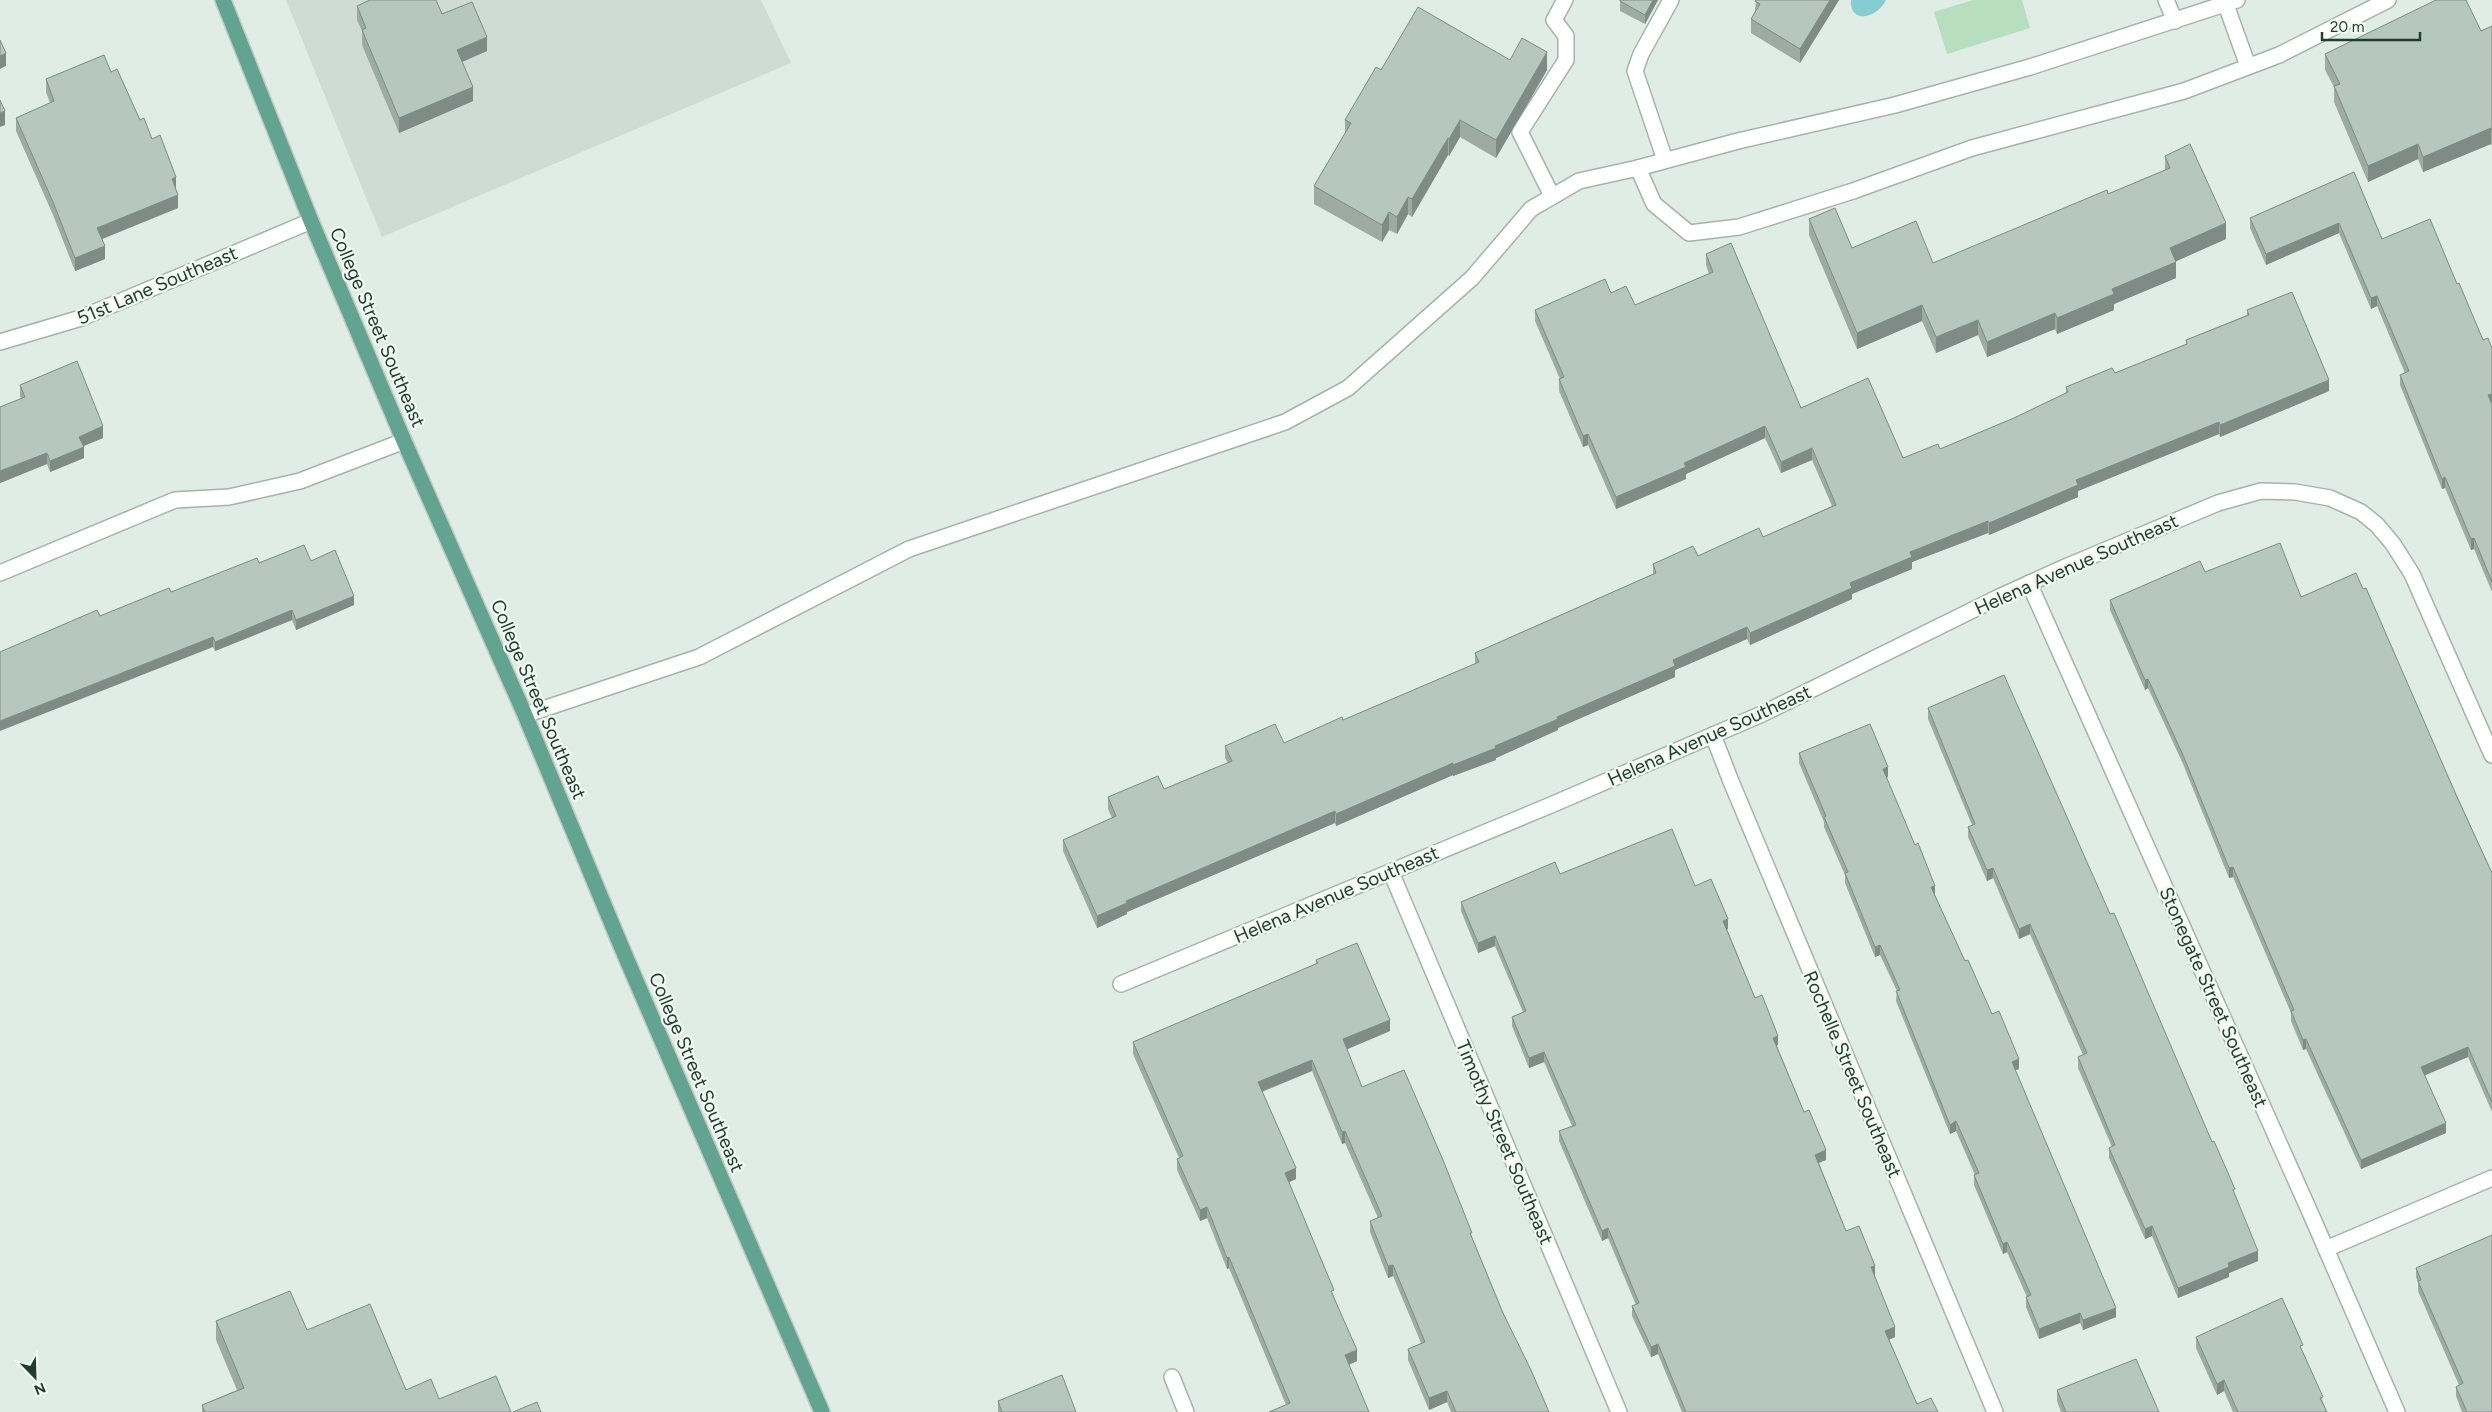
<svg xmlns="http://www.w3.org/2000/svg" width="2492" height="1412" viewBox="0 0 2492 1412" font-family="Figtree,sans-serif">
  <rect width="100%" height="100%" fill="#e0ece6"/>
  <polygon fill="#cfdcd5" points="286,0 761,0 791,63 382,237"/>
  <polygon fill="#b8dec0" points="1973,0 2022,0 2030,28 1947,54 1934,12"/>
  <path fill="#85ccd4" d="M1851,0H1886C1877,19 1849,24 1851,0Z"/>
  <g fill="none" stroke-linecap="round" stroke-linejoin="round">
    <defs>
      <g id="street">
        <polyline points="2166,0 2175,21"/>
        <polyline points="2226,5 2248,66"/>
        <polyline points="1665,160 1635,71 1641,54 1671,0"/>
        <polyline points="1638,168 1738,141 1895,105 2030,67 2237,0"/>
        <polyline points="1552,196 1520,132 1566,60 1566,36 1554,20 1565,0"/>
        <polyline points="0,342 81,318 311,221"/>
        <polyline points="0,573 175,500 229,497 300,481 404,441"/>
        <polyline points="2029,583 2313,1219 2397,1412"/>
        <polyline points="525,715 699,657 909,549 1285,422 1348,388 1472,278 1531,209 1579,181 1638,168 1654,204 1689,233 1739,227 1853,191 1972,148 2184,91 2279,55 2388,0"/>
        <polyline points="1713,735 1730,779 1995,1412"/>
        <polyline points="1391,872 1619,1412"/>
        <polyline points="1121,984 1551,805 1762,714 1997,598 2063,568 2218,503 2261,491 2295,492 2330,498 2361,512 2377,525 2393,544 2412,574 2492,755"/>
        <polyline points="2326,1249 2492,1178"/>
        <polyline points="1172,1377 1186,1412"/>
      </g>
      <polyline id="primary" points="223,0 311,221 404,441 525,715 624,953 822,1412"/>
    </defs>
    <use href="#street" stroke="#a3b4ad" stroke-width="18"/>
    <use href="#primary" stroke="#c1c9c6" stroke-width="18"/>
    <use href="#street" stroke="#fff" stroke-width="15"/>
    <use href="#primary" stroke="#63a490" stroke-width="15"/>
  </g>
  <g fill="#9daba4">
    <polygon points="1658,0 1645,24 1620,11 1620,1"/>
    <polygon points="1756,0 1839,0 1800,63 1751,33 1751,19 1755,11"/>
    <polygon points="357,6 442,14 487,51 462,62 473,101 399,133 362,45 362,31 357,20"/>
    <polygon points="2492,26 2492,146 2491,144 2423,172 2418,159 2368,182 2334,102 2334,87 2325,70 2325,54 2481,31"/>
    <polygon points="1510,60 1547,70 1496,158 1460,137 1449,156 1448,155 1412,217 1408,214 1397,234 1389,230 1382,242 1314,204 1314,186 1345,133 1345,120 1381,70"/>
    <polygon points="111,72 140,120 152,139 176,190 178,208 102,239 105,259 75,271 53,215 16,131 16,118 50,103 46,92 46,79"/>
    <polygon points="2165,156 2226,239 2176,261 2176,278 2114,304 2114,310 2057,334 2055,329 1987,357 1978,335 1936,353 1922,321 1857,349 1809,235 1809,219 1852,248 1933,263 2108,194 2165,170"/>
    <polygon points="2354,172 2382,239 2492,405 2492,592 2474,549 2471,550 2445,488 2442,489 2400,385 2400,375 2405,373 2377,306 2371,309 2339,233 2266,265 2250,228 2250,218"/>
    <polygon points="1706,254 1801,408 1903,458 1940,449 2014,418 2066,394 2066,387 2115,373 2186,344 2186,340 2247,315 2247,310 2329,391 2220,437 2219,434 2078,491 2078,497 1989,535 1988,533 1912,562 1912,569 1852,594 1852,599 1750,645 1747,639 1675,670 1675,677 1558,728 1558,730 1496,758 1496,760 1453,776 1453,775 1336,826 1335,823 1127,912 1127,914 1097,928 1063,851 1063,840 1112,818 1108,809 1108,797 1164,789 1228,763 1225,758 1225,746 1284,743 1343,720 1475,664 1475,653 1653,574 1653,564 1698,556 1763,537 1832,506 1812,460 1781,473 1765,438 1686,474 1686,479 1616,509 1588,445 1583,447 1559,391 1559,379 1560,379 1535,321 1535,310 1611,293 1635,305 1709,274 1706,265"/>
    <polygon points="20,385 103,438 83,446 84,458 50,472 47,464 0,483 0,407 21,399 20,396"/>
    <polygon points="311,561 354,605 296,630 292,620 215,651 213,647 100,616 259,563"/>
    <polygon points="2205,572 2301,597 2363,589 2492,873 2492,1112 2468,1057 2425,1075 2446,1133 2361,1169 2306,1049 2303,1050 2291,1021 2291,1013 2233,877 2229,878 2183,764 2148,688 2145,690 2110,610 2110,600"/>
    <polygon points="1928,708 2212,1142 2235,1195 2258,1261 2229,1273 2229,1277 2178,1298 2152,1236 2145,1239 2109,1158 2109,1148 2112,1147 2078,1068 2078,1057 2083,1055 2030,934 2019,939 1993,878 1987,881 1968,837 1968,827 1972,825 1928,719"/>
    <polygon points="1799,753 1888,777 1886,778 1935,895 1935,896 1965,961 2019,1069 2015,1070 2116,1317 2083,1330 2080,1323 2039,1339 2026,1307 2026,1297 2027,1297 2007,1252 2003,1254 1974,1185 1974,1175 1975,1175 1956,1131 1950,1134 1896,1001 1897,991 1880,955 1875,957 1845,883 1845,875 1824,827 1824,822 1799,763"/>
    <polygon points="1560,874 1695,886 1728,929 1727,929 1755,998 1778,1045 1777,1046 1804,1112 1826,1160 1819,1163 1846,1231 1875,1275 1874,1276 1895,1337 1889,1340 1917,1404 1938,1412 1682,1412 1658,1354 1651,1357 1632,1316 1632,1306 1636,1305 1608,1238 1602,1241 1559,1141 1559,1131 1572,1126 1544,1062 1529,1068 1512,1026 1512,1017 1523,1012 1495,946 1478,953 1461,911 1461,902"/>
    <polygon points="1316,960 1390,1031 1347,1049 1362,1087 1472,1237 1503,1313 1549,1412 1451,1412 1447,1402 1429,1410 1408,1360 1408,1349 1421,1343 1393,1276 1388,1278 1370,1232 1370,1221 1378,1218 1345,1143 1342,1144 1312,1071 1262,1092 1296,1179 1289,1182 1334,1297 1357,1361 1349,1365 1369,1412 1286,1405 1229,1268 1227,1269 1207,1218 1200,1221 1177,1170 1177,1159 1179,1158 1133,1054 1133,1042 1316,964"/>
    <polygon points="2416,1268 2492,1412 2462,1412 2456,1396 2456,1387 2459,1385 2418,1291 2418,1283 2416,1277"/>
    <polygon points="216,1321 307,1330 406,1390 439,1399 511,1412 202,1412 202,1405 237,1390 216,1340"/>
    <polygon points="2196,1337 2303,1352 2327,1412 2233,1412 2224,1391 2217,1395 2196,1348"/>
    <polygon points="2057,1390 2159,1412 2061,1412 2057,1401"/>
    <polygon points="998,1401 1076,1412 998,1412"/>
  </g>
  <g fill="#7f8b86">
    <polygon points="1653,0 1658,0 1645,24 1645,15"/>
    <polygon points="1830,0 1839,0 1800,63 1800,49"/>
    <polygon points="487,37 487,51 457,64 457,50"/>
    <polygon points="1547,52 1547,70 1496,158 1496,140"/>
    <polygon points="6,53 6,66 0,69 0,56"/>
    <polygon points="473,87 473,101 399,133 399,118"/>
    <polygon points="5,111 5,125 0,127 0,113"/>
    <polygon points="1460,120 1460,137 1449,156 1449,139"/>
    <polygon points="2491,128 2491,144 2423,172 2423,157"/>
    <polygon points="1448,138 1448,155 1412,217 1412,199"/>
    <polygon points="2418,144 2418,159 2368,182 2368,166"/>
    <polygon points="176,177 176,190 172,179"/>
    <polygon points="178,195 178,208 97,241 97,228"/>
    <polygon points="1408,197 1408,214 1397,234 1397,217"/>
    <polygon points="1389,212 1389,230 1382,242 1382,225"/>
    <polygon points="2226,223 2226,239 2170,264 2170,248"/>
    <polygon points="2339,223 2339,233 2266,265 2266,254"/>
    <polygon points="105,246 105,259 75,271 75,258"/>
    <polygon points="2176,262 2176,278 2114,304 2114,310 2057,334 2057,318 2112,289"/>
    <polygon points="2377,296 2377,306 2371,309 2371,298"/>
    <polygon points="1922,305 1922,321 1857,349 1857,333"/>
    <polygon points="2055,313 2055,329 1987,357 1987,342"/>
    <polygon points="1978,320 1978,335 1936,353 1936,337"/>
    <polygon points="2329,380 2329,391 2220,437 2220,425"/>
    <polygon points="2492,394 2492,404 2488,395"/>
    <polygon points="2219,422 2219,434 2078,491 2078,497 1989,535 1989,523 2076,480"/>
    <polygon points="103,426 103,438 79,448 79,437"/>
    <polygon points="1765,426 1765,438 1686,474 1686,479 1616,509 1616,497 1684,463"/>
    <polygon points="1588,434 1588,445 1583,447 1583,436"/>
    <polygon points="84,447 84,458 50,472 50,461"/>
    <polygon points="1812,448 1812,460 1781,473 1781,462"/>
    <polygon points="47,453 47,464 0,483 0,471"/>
    <polygon points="2445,477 2445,488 2442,489 2442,479"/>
    <polygon points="1988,521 1988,533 1912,562 1912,569 1852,594 1852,599 1750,645 1750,633 1910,552"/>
    <polygon points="2474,538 2474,549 2471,550 2471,539"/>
    <polygon points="354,596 354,605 296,630 296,620"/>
    <polygon points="292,610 292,620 215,651 215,642"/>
    <polygon points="1747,627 1747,639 1675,670 1675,677 1558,728 1558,730 1496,758 1496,760 1453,776 1453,765 1495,746 1557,717 1673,660"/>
    <polygon points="213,637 213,647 0,731 0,721"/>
    <polygon points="2148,679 2148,688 2145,690 2145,680"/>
    <polygon points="1453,763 1453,775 1336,826 1336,814"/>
    <polygon points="1888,767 1888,777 1883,779 1883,769"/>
    <polygon points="1335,811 1335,823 1127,912 1127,914 1097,928 1097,916 1126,901"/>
    <polygon points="2233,867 2233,877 2229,878 2229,868"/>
    <polygon points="1993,868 1993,878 1987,881 1987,870"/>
    <polygon points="1935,886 1935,895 1931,897 1931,887"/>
    <polygon points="1728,919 1728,929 1723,931 1723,921"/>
    <polygon points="2030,924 2030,934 2019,939 2019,929"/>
    <polygon points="1495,936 1495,946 1478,953 1478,943"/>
    <polygon points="1880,945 1880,955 1875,957 1875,947"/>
    <polygon points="1390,1020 1390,1031 1343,1051 1343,1039"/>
    <polygon points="1778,1036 1778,1045 1773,1047 1773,1038"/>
    <polygon points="2306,1039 2306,1049 2303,1050 2303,1040"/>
    <polygon points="2468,1047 2468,1057 2421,1077 2421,1067"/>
    <polygon points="1544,1052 1544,1062 1529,1068 1529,1058"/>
    <polygon points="2019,1059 2019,1069 2012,1071 2012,1062"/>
    <polygon points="1312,1060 1312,1071 1258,1093 1258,1082"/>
    <polygon points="1956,1121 1956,1131 1950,1134 1950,1125"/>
    <polygon points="2446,1123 2446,1133 2361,1169 2361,1160"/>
    <polygon points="1345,1131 1345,1143 1342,1144 1342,1132"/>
    <polygon points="1826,1150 1826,1160 1815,1164 1815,1155"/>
    <polygon points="1296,1168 1296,1179 1285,1184 1285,1173"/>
    <polygon points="1207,1207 1207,1218 1200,1221 1200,1210"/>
    <polygon points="2152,1226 2152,1236 2145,1239 2145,1229"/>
    <polygon points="1608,1228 1608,1238 1602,1241 1602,1231"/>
    <polygon points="2007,1242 2007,1252 2003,1254 2003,1244"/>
    <polygon points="2258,1251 2258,1261 2229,1273 2229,1277 2178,1298 2178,1288 2228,1263"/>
    <polygon points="1229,1257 1229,1268 1227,1269 1227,1258"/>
    <polygon points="1393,1265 1393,1276 1388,1278 1388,1266"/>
    <polygon points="1875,1266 1875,1275 1871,1277 1871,1267"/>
    <polygon points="2116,1308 2116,1317 2083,1330 2083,1320"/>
    <polygon points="2080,1313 2080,1323 2039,1339 2039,1329"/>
    <polygon points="1895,1327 1895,1337 1885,1341 1885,1331"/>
    <polygon points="1658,1344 1658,1354 1651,1357 1651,1347"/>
    <polygon points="1357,1350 1357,1361 1345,1366 1345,1355"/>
    <polygon points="2224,1380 2224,1391 2217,1395 2217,1384"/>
    <polygon points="1447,1391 1447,1402 1429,1410 1429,1398"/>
  </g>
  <g fill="#b6c7bf" stroke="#7f8b86">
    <polygon points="370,0 436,0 442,14 472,2 487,37 457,50 473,87 399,118 362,30 366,28 357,6"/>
    <polygon points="1620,0 1653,0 1645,15 1620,1"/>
    <polygon points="1756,0 1830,0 1800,49 1751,19 1760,4 1755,1"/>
    <polygon points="2436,0 2466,0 2481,31 2492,26 2492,130 2491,128 2423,157 2418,144 2368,166 2334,86 2340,84 2325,54"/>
    <polygon points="1418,7 1510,60 1522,38 1547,52 1496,140 1460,120 1449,139 1448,138 1412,199 1408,197 1397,217 1389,212 1382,225 1314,186 1351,123 1345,120 1352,108 1376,67 1381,70"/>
    <polygon points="0,40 6,53 0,56"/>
    <polygon points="104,55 111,72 117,69 140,120 144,118 152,139 160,135 176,177 172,179 178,195 97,228 105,246 75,258 53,202 16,118 54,101 46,79"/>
    <polygon points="0,100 5,111 0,113"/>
    <polygon points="2190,144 2226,223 2170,248 2176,262 2112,289 2114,294 2057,318 2055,313 1987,342 1978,320 1936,337 1922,305 1857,333 1809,219 1835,208 1852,248 1916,221 1933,263 2107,190 2108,194 2170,168 2165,156"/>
    <polygon points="2354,172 2382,239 2430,219 2457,284 2459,283 2483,340 2488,338 2492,348 2492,394 2488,395 2492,405 2492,582 2474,538 2471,539 2445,477 2442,479 2400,375 2409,371 2377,296 2371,298 2339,223 2266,254 2250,218"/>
    <polygon points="1731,243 1801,408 1868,378 1903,458 1938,444 1940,449 2014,418 2068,392 2066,387 2112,368 2115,373 2187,344 2186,340 2249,315 2247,310 2292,292 2329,380 2220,425 2219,422 2076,480 2078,485 1989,523 1988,521 1910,552 1912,557 1850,583 1852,588 1750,633 1747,627 1673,660 1675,666 1557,717 1558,719 1495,746 1496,748 1453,765 1453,763 1336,814 1335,811 1126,901 1127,903 1097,916 1063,840 1116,816 1108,797 1158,776 1164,789 1232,761 1225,746 1275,724 1284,743 1342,717 1343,720 1479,662 1475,653 1656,573 1653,564 1693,546 1698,556 1759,528 1763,537 1836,505 1812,448 1781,462 1765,426 1684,463 1686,467 1616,497 1588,434 1583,436 1559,379 1564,377 1535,310 1605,279 1611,293 1626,286 1635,305 1713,272 1706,254"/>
    <polygon points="77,361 103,426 79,437 84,447 50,461 47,453 0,471 0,407 25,397 20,385"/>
    <polygon points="2280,543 2301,597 2356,573 2363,589 2366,588 2457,797 2492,873 2492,1102 2468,1047 2421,1067 2446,1123 2361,1160 2306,1039 2303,1040 2291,1011 2294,1010 2233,867 2229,868 2183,755 2148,679 2145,680 2110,600 2200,561 2205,572"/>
    <polygon points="304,545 311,561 335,550 354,596 296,620 292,610 215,642 213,637 0,721 0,652 97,610 100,616 169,588 171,592 257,558 259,563"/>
    <polygon points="2004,675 2110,914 2114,913 2212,1142 2214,1141 2235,1189 2233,1190 2258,1251 2228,1263 2229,1267 2178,1288 2152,1226 2145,1229 2109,1148 2115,1145 2078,1057 2087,1053 2030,924 2019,929 1993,868 1987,870 1968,827 1975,824 1928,708"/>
    <polygon points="1870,724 1888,767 1883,769 1915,845 1918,843 1935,886 1931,887 1965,961 1968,960 1992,1014 1999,1011 2019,1059 2012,1062 2116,1308 2083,1320 2080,1313 2039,1329 2026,1297 2031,1295 2007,1242 2003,1244 1974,1175 1979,1173 1956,1121 1950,1125 1896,991 1900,990 1880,945 1875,947 1845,873 1848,872 1824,817 1826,816 1799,753"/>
    <polygon points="1672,829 1695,886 1711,879 1728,919 1723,921 1755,998 1762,995 1778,1036 1773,1038 1804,1112 1809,1110 1826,1150 1815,1155 1846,1231 1859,1226 1875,1266 1871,1267 1895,1327 1885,1331 1917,1404 1931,1398 1938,1412 1686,1412 1658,1344 1651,1347 1632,1306 1639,1303 1608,1228 1602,1231 1559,1131 1576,1125 1544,1052 1529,1058 1512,1017 1526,1011 1495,936 1478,943 1461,902 1555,862 1560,874"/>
    <polygon points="1357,943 1390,1020 1343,1039 1362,1087 1404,1070 1443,1160 1472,1233 1470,1233 1503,1313 1531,1370 1549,1412 1456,1412 1447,1391 1429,1398 1408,1349 1425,1342 1393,1265 1388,1266 1370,1221 1382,1216 1345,1131 1342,1132 1312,1060 1258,1082 1296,1168 1285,1173 1334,1290 1331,1291 1357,1350 1345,1355 1369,1412 1269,1412 1290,1403 1229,1257 1227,1258 1207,1207 1200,1210 1177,1159 1183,1156 1133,1042 1318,963 1316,960"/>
    <polygon points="2492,1235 2492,1412 2467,1412 2456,1387 2463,1383 2418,1281 2421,1280 2416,1268"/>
    <polygon points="290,1291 307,1330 370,1304 406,1390 431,1379 439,1399 496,1376 511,1412 205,1412 202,1405 244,1388 216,1321"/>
    <polygon points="2282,1298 2303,1345 2300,1346 2323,1397 2320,1398 2327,1412 2238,1412 2224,1380 2217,1384 2196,1337"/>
    <polygon points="2136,1359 2159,1412 2066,1412 2057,1390"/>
    <polygon points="1062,1375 1076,1412 1002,1412 998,1401"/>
    <polygon points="537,1402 541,1412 513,1412"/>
  </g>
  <g text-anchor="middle" stroke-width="4.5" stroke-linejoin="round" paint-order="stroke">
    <g font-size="19" fill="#203d34" stroke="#f1f8f4">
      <text transform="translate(157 285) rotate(-23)" y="7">51st Lane Southeast</text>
      <text transform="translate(378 327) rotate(67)" y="7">College Street Southeast</text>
      <text transform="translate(2076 564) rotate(-24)" y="7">Helena Avenue Southeast</text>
      <text transform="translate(539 699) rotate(67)" y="7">College Street Southeast</text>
      <text transform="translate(1709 735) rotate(-24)" y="7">Helena Avenue Southeast</text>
      <text transform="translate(1336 894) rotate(-23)" y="7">Helena Avenue Southeast</text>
      <text transform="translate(2214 997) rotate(66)" y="7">Stonegate Street Southeast</text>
      <text transform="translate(697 1072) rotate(67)" y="7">College Street Southeast</text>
      <text transform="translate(1853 1074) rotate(67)" y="7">Rochelle Street Southeast</text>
      <text transform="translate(1505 1142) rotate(67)" y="7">Timothy Street Southeast</text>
    </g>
  </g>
  <g transform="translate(35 1377) rotate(157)" stroke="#f1f8f4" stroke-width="4" paint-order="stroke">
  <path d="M0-4L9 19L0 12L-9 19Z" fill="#203d34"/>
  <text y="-8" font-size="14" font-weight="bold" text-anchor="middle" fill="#203d34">N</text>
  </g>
  <path d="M2322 32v8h98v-8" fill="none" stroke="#203d34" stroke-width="2.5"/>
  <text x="2330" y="32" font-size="15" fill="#203d34" stroke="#f1f8f4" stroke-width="4" paint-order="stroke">20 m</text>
</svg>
